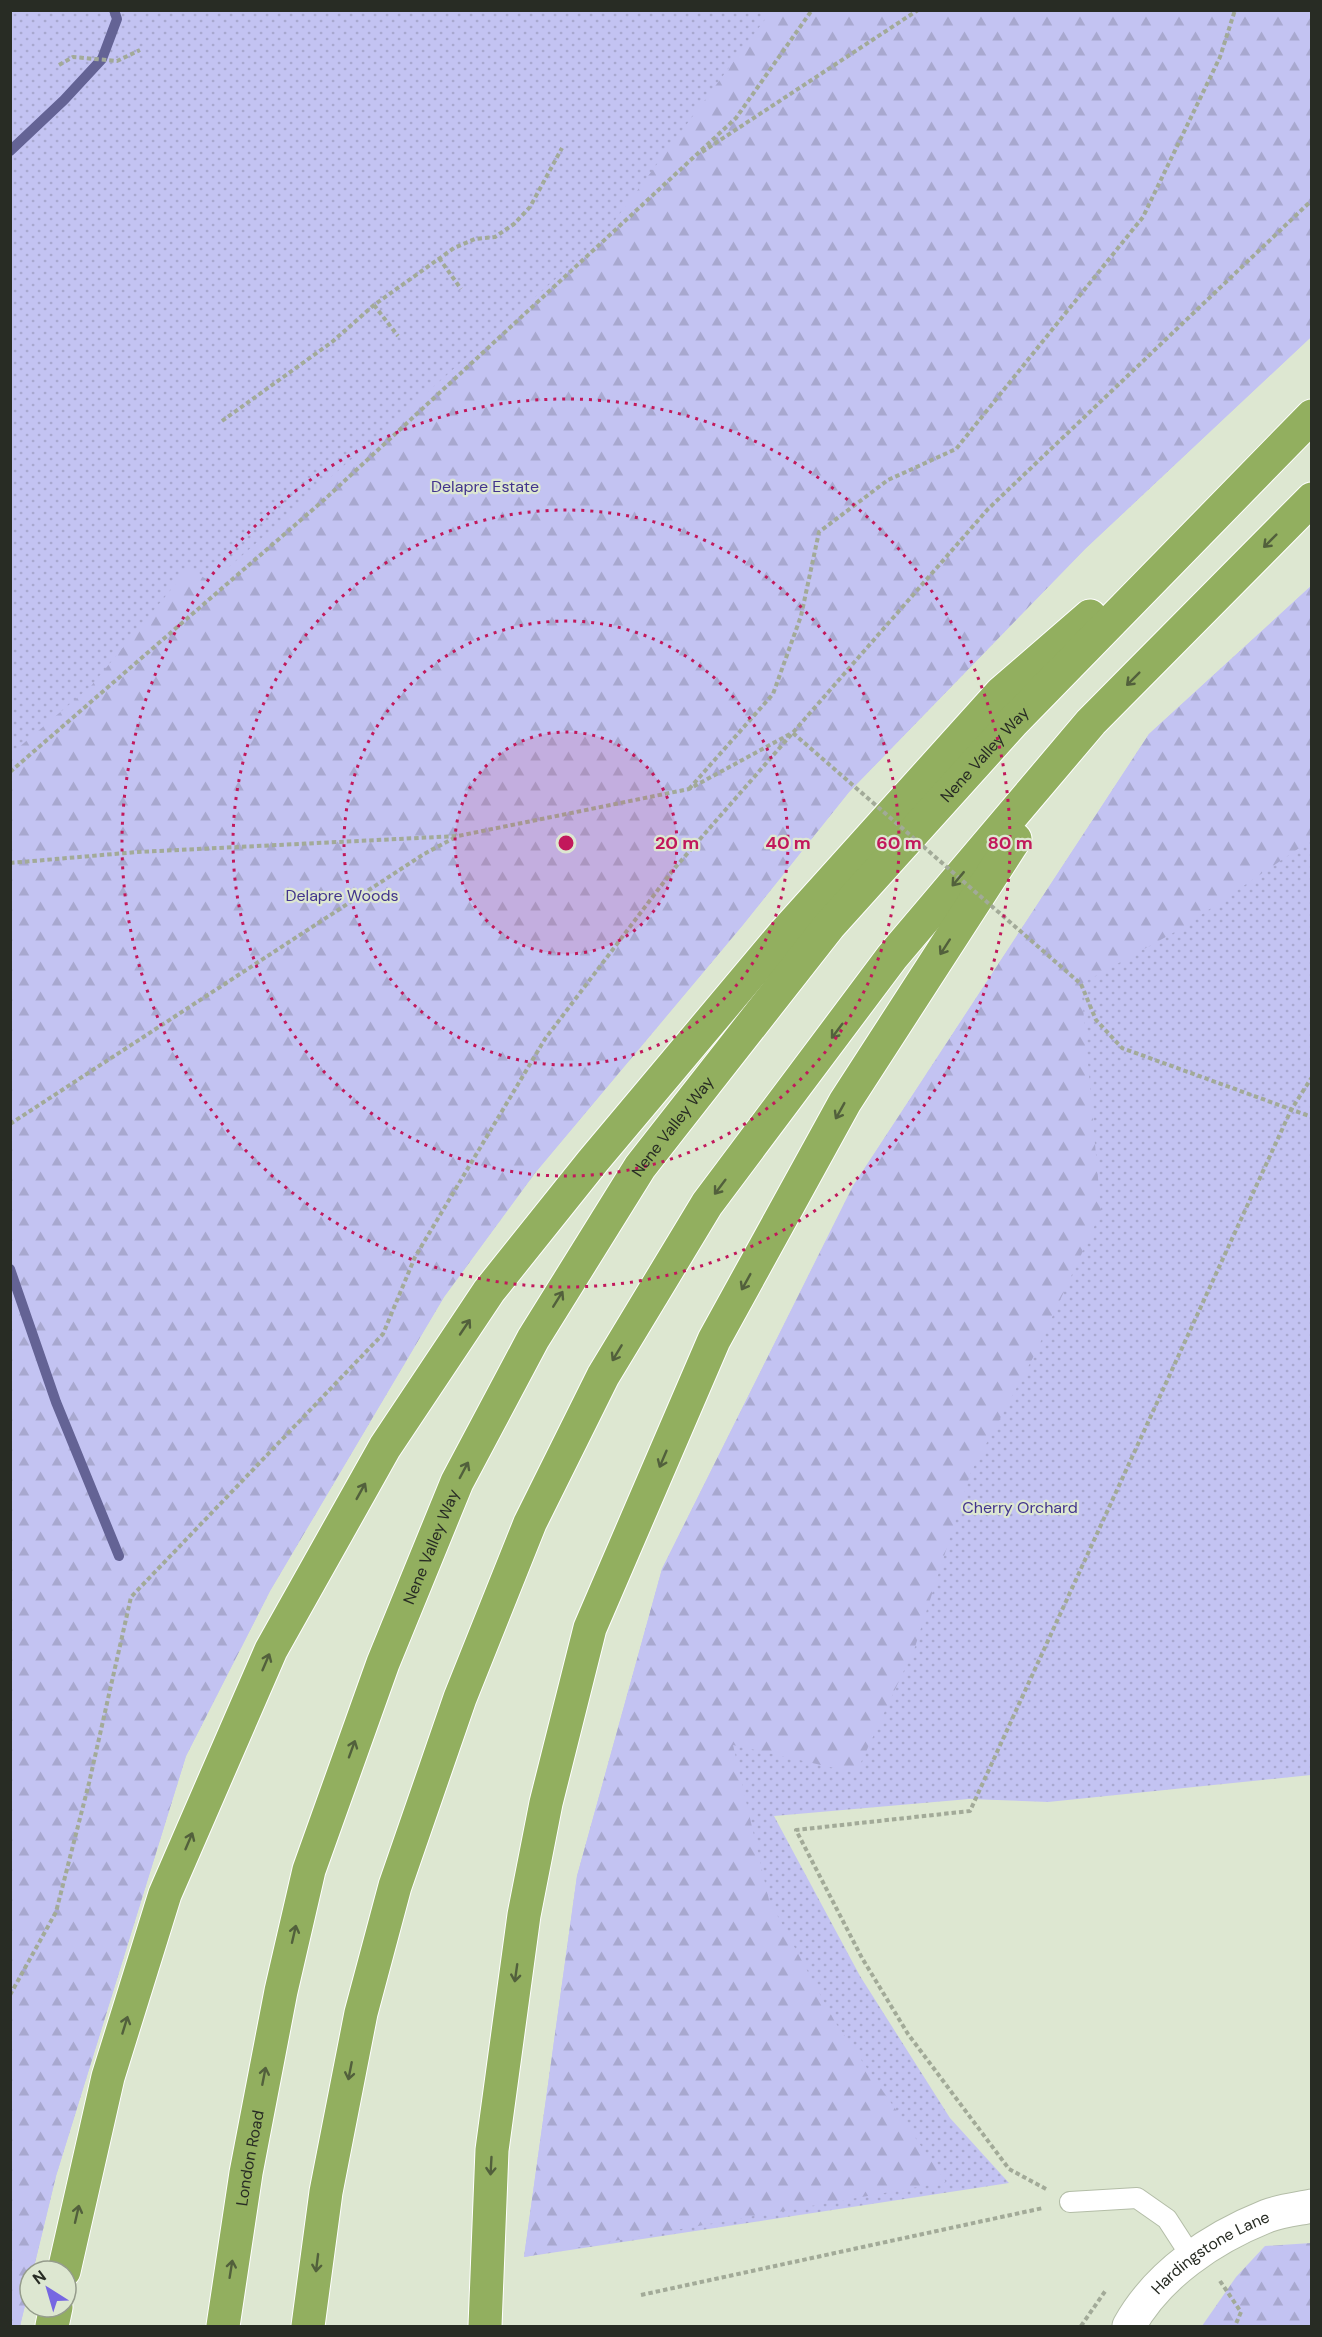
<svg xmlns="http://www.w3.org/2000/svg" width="1322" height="2337" viewBox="0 0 1322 2337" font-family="'DM Sans',sans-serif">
  <defs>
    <pattern id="green-dots" width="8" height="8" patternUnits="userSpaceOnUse" patternTransform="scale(1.5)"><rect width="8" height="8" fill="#c3c3f2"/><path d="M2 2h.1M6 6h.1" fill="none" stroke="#a8a8cf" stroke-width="1.8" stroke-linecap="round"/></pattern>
    <pattern id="forest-firs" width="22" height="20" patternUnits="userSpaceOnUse" patternTransform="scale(1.5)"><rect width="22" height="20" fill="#c3c3f2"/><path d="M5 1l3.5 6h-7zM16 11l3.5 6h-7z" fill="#a8a8cf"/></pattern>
  </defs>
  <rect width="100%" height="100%" fill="#dde7d1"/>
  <g fill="url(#green-dots)">
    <polygon points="11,11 1311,11 1311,337 1085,549 849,792 742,926 535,1173 444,1297 270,1591 186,1756 56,2176 33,2271 30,2271 30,2285 20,2326 11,2326"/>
    <polygon points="1311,586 1311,1775 1048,1802 969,1799 774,1816 860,1976 950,2118 1009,2183 524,2257 577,1876 662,1569 853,1186 1149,734"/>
  </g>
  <g fill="url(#forest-firs)">
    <polygon points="772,10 1311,11 1311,337 1085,549 849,792 742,926 535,1173 444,1297 270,1591 186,1756 56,2176 33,2271 30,2271 30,2285 20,2326 11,2326 11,754 91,686 188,569 212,582 601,239"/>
    <polygon points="1311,586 1311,840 1182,928 1081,984 1101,1212 1035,1354 971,1472 915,1647 856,1773 733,1745 769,1900 835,2022 946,2182 524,2257 577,1876 662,1569 853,1186 1149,734"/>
    <polygon points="1311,2243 1311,2326 1202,2326 1236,2277 1265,2246"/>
  </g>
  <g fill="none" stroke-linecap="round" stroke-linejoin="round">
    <g stroke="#646395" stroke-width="10">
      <polyline points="10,151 64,100 102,59 117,19 114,10"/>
      <polyline points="10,1269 56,1402 119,1556"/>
    </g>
    <defs>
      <polyline id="service" points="1070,2202 1137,2198 1167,2219 1191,2256"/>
      <g id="minor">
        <path id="s1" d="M1129,2326C1158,2274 1212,2238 1267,2216C1280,2211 1297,2209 1312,2206"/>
      </g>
      <g id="trunk">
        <polyline points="64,2271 108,2077 165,1894 271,1650 385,1447 489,1291 593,1161 782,936 1001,693 1090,616"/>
        <polyline points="52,2326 56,2307"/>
        <path id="s2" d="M223,2326L246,2173L281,1991L309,1870L383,1663L457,1482L533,1339L640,1167L829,926L1013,722L1312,416"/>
        <polyline points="308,2326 326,2192 361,2013 395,1886 460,1698 530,1523 603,1376 707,1204 892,957 1091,722 1312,499"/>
        <polyline points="485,2326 492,2150 524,1915 546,1803 590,1628 714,1340 845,1102 1015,839"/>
      </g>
    </defs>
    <use href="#service" stroke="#b3bda7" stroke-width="22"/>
    <use href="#minor" stroke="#b3bda7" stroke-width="35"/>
    <use href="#trunk" stroke="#fff" stroke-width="35"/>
    <g stroke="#a2aa98" stroke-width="4" stroke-dasharray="4.5 3" stroke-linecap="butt">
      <polyline points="59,65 73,57 117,61 140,50"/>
      <polyline points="702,152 918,10"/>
      <polyline points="439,258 461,289"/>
      <polyline points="374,305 398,336"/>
      <polyline points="222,421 332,342 374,305 454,248 475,239 495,237 514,224 530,207 562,148"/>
      <polyline points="10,772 325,499 736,118 812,10"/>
      <polyline points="689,789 773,694 801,616 819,532 888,480 956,449 1143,217 1220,57 1235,10"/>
      <polyline points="10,863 137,852 458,836 689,789 790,734"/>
      <polyline points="1081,984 1096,1020 1122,1048 1312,1117"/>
      <polyline points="10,1124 424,854 456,837"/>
      <polyline points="10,1995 56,1912 89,1783 131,1597 383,1334 415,1257 545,1039 673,870 988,509 1312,200"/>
      <polyline points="1046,2189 1009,2169 908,2034 862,1958 796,1830 970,1811 1291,1110 1312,1077"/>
      <polyline points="1220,2281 1241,2312 1235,2326"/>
      <polyline points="641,2295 1043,2208"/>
      <polyline points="1081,2326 1106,2290"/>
    </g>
    <use href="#service" stroke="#fff" stroke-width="20"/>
    <use href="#minor" stroke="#fff" stroke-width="33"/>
    <use href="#trunk" stroke="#92af5f" stroke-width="33"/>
    <polyline stroke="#a2aa98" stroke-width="4" stroke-dasharray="4.5 3" stroke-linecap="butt" points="793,733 1081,984"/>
  </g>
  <defs><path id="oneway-shaft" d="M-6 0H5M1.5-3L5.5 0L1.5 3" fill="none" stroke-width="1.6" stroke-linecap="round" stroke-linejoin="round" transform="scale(1.5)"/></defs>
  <g stroke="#52603c">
    <use href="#oneway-shaft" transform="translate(1270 541) rotate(135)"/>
    <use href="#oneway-shaft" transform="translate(1133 679) rotate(135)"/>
    <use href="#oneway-shaft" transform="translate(958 879) rotate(130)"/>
    <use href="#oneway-shaft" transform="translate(945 947) rotate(123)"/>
    <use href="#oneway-shaft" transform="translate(837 1031) rotate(127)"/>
    <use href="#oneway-shaft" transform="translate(840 1111) rotate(119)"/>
    <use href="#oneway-shaft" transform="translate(720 1187) rotate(127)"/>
    <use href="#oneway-shaft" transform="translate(746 1282) rotate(119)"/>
    <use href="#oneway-shaft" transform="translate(558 1299) rotate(-58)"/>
    <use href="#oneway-shaft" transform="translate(465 1327) rotate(-56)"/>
    <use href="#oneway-shaft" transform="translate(617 1353) rotate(121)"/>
    <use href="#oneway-shaft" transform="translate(663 1459) rotate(113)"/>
    <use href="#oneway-shaft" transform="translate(464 1470) rotate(-62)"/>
    <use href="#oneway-shaft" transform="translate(361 1491) rotate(-61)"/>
    <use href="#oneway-shaft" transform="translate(266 1662) rotate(-67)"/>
    <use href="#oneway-shaft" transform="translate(352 1749) rotate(-70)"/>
    <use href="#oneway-shaft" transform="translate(189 1841) rotate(-67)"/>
    <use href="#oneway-shaft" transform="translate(294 1934) rotate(-77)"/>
    <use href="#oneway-shaft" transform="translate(516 1973) rotate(98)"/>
    <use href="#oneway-shaft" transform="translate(125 2025) rotate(-73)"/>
    <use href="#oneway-shaft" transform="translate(350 2071) rotate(101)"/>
    <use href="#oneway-shaft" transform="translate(264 2076) rotate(-79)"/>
    <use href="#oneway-shaft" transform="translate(491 2166) rotate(93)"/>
    <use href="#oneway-shaft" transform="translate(77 2214) rotate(-77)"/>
    <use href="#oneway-shaft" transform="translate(317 2263) rotate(97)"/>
    <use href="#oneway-shaft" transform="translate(231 2269) rotate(-81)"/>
  </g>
  <circle cx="566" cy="843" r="111" fill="#c2185b" fill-opacity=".12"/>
  <g fill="none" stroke="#c2185b" stroke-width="3" stroke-dasharray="3 6">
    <circle cx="566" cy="843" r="111"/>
    <circle cx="566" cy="843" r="222"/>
    <circle cx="566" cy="843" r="333"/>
    <circle cx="566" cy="843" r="444"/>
  </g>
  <g text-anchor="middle" stroke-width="4.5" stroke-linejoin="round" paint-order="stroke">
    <g font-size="16" fill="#42348d" stroke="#dde7d1">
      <text x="485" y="492">Delapre Estate</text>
      <text x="342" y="901">Delapre Woods</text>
      <text x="1020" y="1513">Cherry Orchard</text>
    </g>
    <g font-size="16" fill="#282c24" stroke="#dde7d1">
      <text dy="6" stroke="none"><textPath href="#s2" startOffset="1782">Nene Valley Way</textPath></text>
      <text dy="6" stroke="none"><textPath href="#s2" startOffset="1296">Nene Valley Way</textPath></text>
      <text dy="6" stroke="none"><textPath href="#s2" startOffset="810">Nene Valley Way</textPath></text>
      <text dy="6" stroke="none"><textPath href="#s2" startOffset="170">London Road</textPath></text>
      <text dy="6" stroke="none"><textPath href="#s1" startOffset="112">Hardingstone Lane</textPath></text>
    </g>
  </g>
  <circle cx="566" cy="843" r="9" fill="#c2185b" stroke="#dde7d1" stroke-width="3"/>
  <g font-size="18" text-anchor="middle" font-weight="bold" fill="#c2185b" stroke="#dde7d1" stroke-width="4.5" stroke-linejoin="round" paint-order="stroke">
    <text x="677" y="849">20 m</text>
    <text x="788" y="849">40 m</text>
    <text x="899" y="849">60 m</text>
    <text x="1010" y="849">80 m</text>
  </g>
  <rect width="1322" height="2337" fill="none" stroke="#282c24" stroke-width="24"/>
  <g transform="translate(48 2289) rotate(323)"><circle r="28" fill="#dde7d1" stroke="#959c8c" stroke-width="1.5"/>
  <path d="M0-4.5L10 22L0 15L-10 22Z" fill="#7667e2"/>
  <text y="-9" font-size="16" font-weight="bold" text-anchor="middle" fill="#282c24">N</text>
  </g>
</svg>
